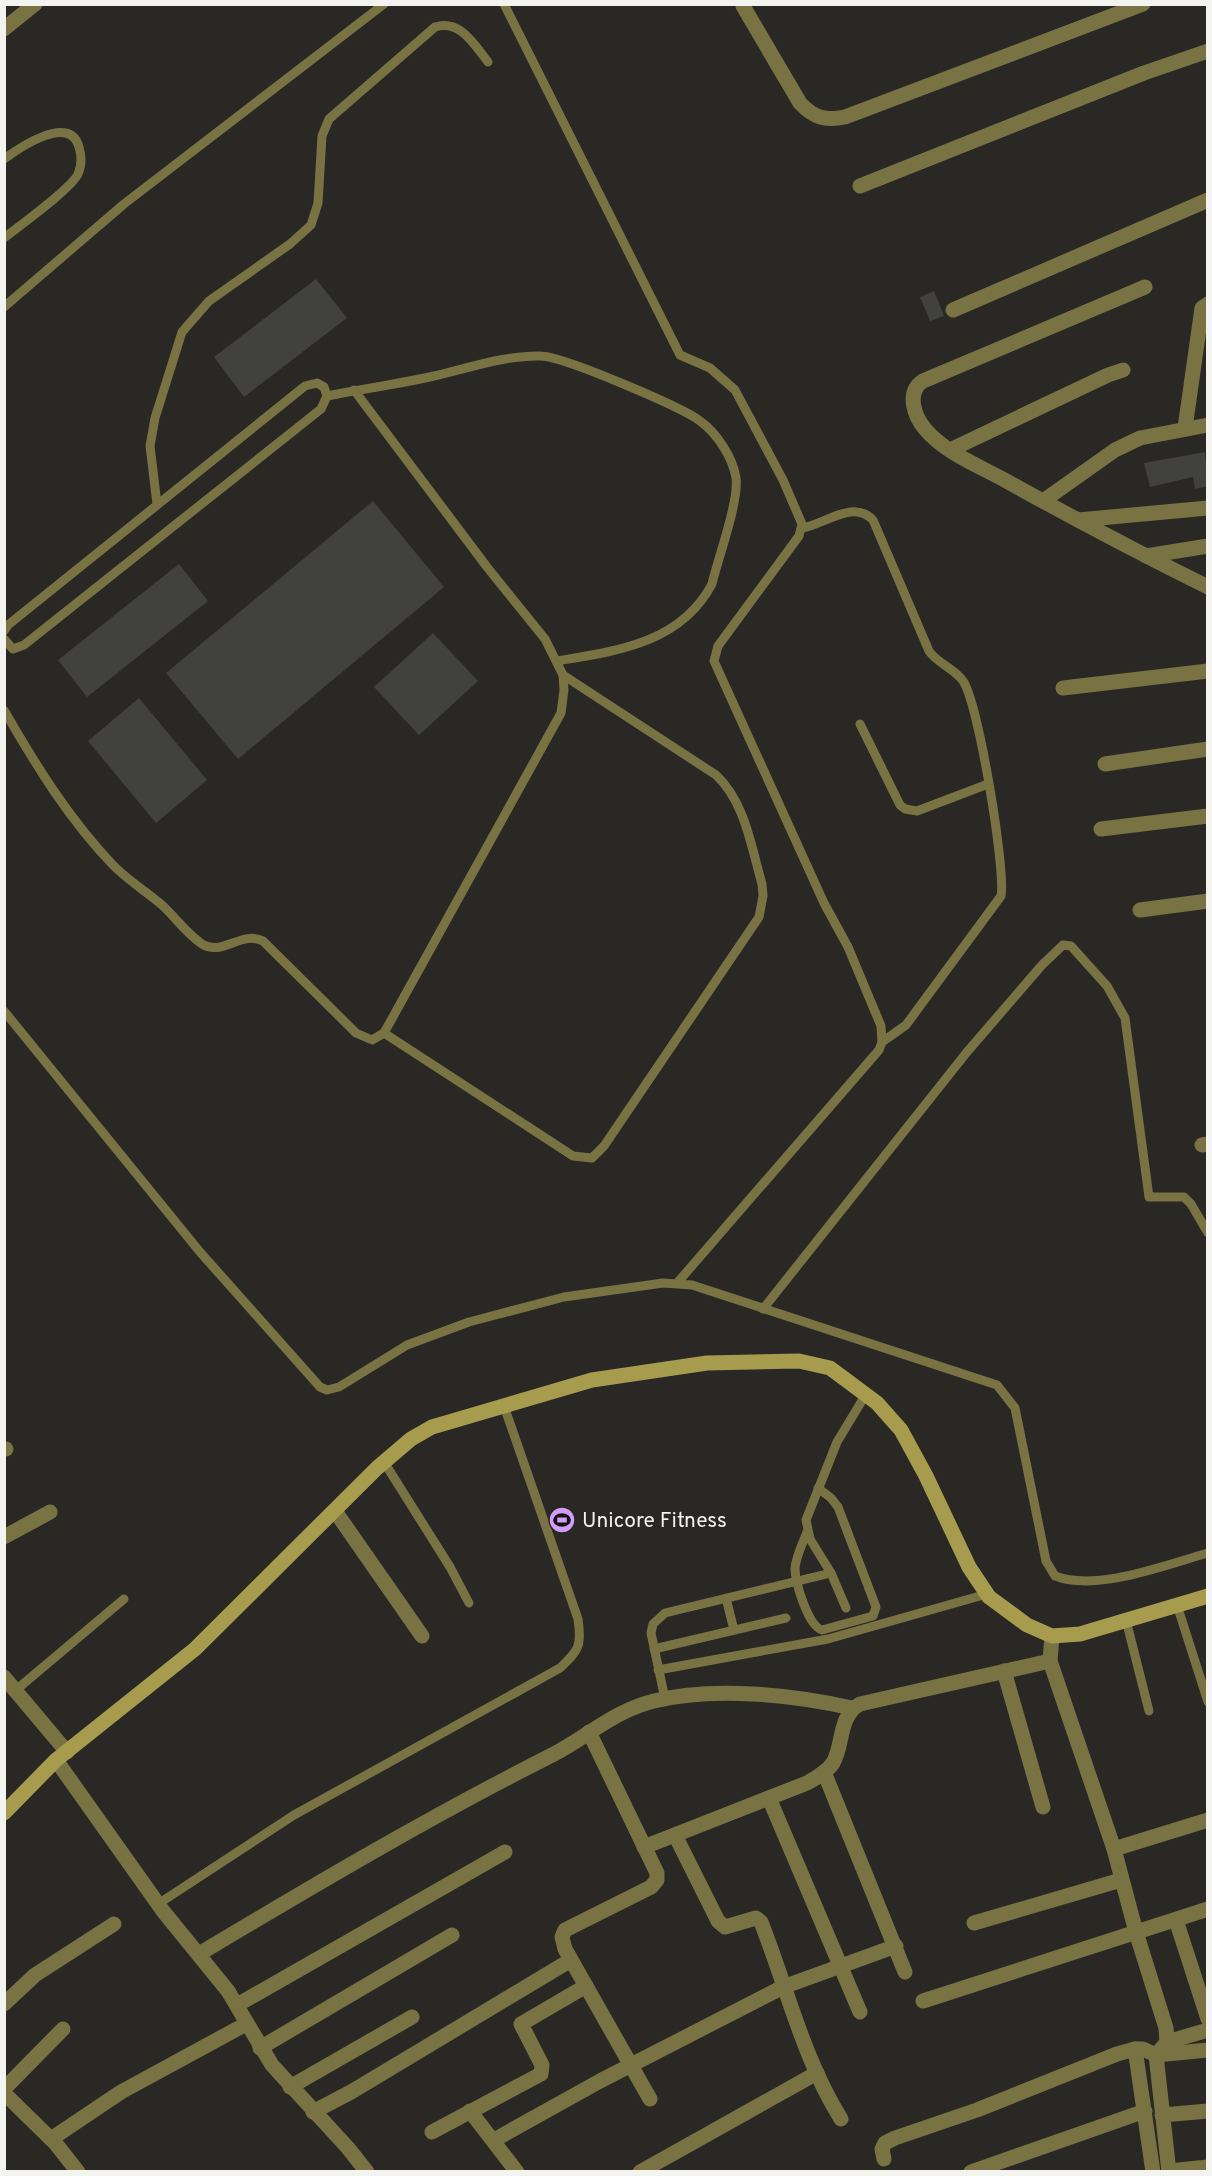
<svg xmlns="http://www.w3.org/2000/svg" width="1212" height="2176" viewBox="0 0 1212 2176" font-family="Overpass,sans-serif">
  <rect width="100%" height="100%" fill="#292824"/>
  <g fill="#41413d">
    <polygon points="316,279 347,318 244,397 214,357"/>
    <polygon points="934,291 944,316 930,321 920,297"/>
    <polygon points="1205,452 1208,486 1195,489 1193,477 1150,487 1144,463"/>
    <polygon points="373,501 444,587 238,759 166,673"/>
    <polygon points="179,564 208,601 87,697 58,660"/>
    <polygon points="433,633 478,681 419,735 374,687"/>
    <polygon points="139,698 207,780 156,823 88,741"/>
  </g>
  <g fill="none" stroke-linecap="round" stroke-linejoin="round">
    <g stroke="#797243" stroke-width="9">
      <polyline points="504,4 680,355 710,368 735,390 783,480 802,524 799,536 718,646 714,661 824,903 848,947 881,1026 882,1042 879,1050 678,1282"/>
      <path d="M4,159C19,148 70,113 79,147C82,157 82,165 78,174C71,189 19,226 4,238"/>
      <polyline points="4,307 124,204 384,4"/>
      <path d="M327,396C362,389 399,384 434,376C469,368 506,355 541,356C562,356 682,407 700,421C717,433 733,458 736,478C739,502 718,558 712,584C681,643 617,651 557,661"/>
      <path d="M157,504L150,446L155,418L182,332L209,301L290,244L311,225L318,203L322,136L329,119L435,27C460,19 474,44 488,62"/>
      <path d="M802,528C826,524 853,499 873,520L929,651C938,664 954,668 963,681C978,701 1006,870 1001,896L906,1025L882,1042"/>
      <polyline points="4,631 8,625 305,386 317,383 324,387 327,396 321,409 24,645 13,649 4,639"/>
      <path d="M4,710C35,764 69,819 112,864C127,880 146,891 162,905C175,917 187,934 202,944C222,957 242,930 263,941L356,1033L372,1040L384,1033L561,713L564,690L563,675L545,639L487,567L354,390"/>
      <polyline points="860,724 900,805 905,809 917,811 988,784"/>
      <path d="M4,1011L200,1252L320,1387L327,1390L339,1387L407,1345L469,1322L564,1297L663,1283L692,1285L997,1385L1015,1408L1046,1561L1055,1576C1097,1592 1165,1565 1208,1553"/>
      <path d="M384,1033L573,1156L592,1158L604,1146L759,917L763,896L762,884C751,846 745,802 716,775L563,675"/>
      <polyline points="763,1309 967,1052 1042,965 1063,945 1071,946 1107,986 1125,1018 1149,1197 1184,1197 1191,1204 1208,1233"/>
      <polyline points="384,1462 450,1567 469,1603"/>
      <path d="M807,1532C803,1543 796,1556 795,1568C795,1582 808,1626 822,1630L873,1616L876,1607L838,1507L831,1498L818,1488"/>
      <polyline points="726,1598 734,1630"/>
      <polyline points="1177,1605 1208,1702"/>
      <polyline points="846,1608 831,1573 810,1539 806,1520 837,1442 866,1394"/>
      <polyline points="1126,1620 1149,1711"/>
      <polyline points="654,1649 786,1618"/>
      <polyline points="658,1670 828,1639 987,1594"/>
      <polyline points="16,1690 124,1599"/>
      <polyline points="665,1699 651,1633 653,1624 665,1613 831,1573"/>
      <path d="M158,1904L294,1815L560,1668C579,1650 582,1646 578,1619L504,1406"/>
    </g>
    <g stroke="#797243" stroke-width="15">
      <path d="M743,6L800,103C814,118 825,121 845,117L1143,4"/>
      <polyline points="4,29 35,4"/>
      <polyline points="860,186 1144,73 1208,51"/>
      <path d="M1145,287L923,381C906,392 914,416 925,429C946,454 982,467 1010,483C1075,519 1141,554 1208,587"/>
      <polyline points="953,310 1208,200"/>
      <polyline points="1185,428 1202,308 1208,304"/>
      <polyline points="950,450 1108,375 1123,370"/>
      <polyline points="1043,501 1115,450 1140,438 1208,425"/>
      <polyline points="1078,520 1208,508"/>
      <polyline points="1146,556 1208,546"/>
      <polyline points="1063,688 1208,671"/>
      <polyline points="1105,764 1208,749"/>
      <polyline points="1101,829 1208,816"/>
      <polyline points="1140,910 1208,901"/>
      <polyline points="1202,1145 1208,1144"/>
      <polyline points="4,1449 6,1449"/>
      <polyline points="335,1511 422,1636"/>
      <polyline points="4,1537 50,1512"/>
      <polyline points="1052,1636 1050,1661 1114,1849 1136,1932 1166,2028 1167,2042"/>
      <polyline points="1004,1671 1043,1807"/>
      <polyline points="4,1677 67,1752"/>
      <polyline points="589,1732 657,1873 657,1880 651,1887 565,1930 562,1937 565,1949 650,2099"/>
      <polyline points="56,1760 163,1911 228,1991 272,2065 348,2148 367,2172"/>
      <polyline points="824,1772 905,1972"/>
      <polyline points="769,1798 860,2012"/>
      <path d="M675,1835L718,1921L725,1927L756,1918L761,1922C787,1988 803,2058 841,2119"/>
      <path d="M644,1847L807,1783C816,1778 827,1772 833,1763C844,1744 838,1716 860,1704L1050,1661"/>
      <polyline points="1114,1849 1208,1820"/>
      <polyline points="1176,1920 1208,2019"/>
      <polyline points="974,1923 1121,1880"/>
      <path d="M199,1954C316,1884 433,1815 554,1754C588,1736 616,1710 654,1701C714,1686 792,1695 852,1708"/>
      <polyline points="923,2001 1208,1909"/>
      <polyline points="4,2004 35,1975 114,1924"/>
      <polyline points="237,2005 505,1852"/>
      <polyline points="260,2048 452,1935"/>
      <polyline points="1135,2049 1153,2172"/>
      <polyline points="290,2087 412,2017"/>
      <polyline points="4,2089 63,2029"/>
      <polyline points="4,2093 56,2144 78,2172"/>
      <polyline points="470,2111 517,2172"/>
      <polyline points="313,2112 351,2092 571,1960"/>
      <polyline points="1162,2115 1208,2111"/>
      <polyline points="432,2132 541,2074 542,2065 521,2024 586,1986"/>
      <polyline points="51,2139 121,2092 246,2024"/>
      <polyline points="494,2140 600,2081 783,1987 896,1946"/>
      <polyline points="884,2159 882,2149 885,2143 895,2138 977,2110 1117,2054 1135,2049 1143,2049 1156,2055 1208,2050"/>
      <polyline points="1169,2171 1208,2167"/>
      <polyline points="640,2172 817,2073"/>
      <polyline points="971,2172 1145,2111"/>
      <polyline points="1169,2172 1156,2055 1167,2042 1208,2030"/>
    </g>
    <polyline stroke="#a79b4d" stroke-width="15" points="4,1813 56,1760 195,1649 377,1468 411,1439 432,1427 592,1380 707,1363 799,1361 830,1368 877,1403 901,1430 926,1476 969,1567 989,1597 1027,1625 1052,1636 1080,1634 1208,1596"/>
  </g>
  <defs>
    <symbol id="stadium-disc" viewBox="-11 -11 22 22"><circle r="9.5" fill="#d49cfc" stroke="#292824"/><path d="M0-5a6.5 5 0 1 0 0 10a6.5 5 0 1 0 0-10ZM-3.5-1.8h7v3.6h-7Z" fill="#111"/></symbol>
  </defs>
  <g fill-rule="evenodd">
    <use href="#stadium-disc" x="547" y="1505" width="30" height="30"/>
  </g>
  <g text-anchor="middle" stroke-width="4.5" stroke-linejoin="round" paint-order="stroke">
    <g font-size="21" fill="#f3f3f0" stroke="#292824" text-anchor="start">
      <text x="582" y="1527">Unicore Fitness</text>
    </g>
  </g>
  <rect width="1212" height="2176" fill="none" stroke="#f3f3f0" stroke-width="12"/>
</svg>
